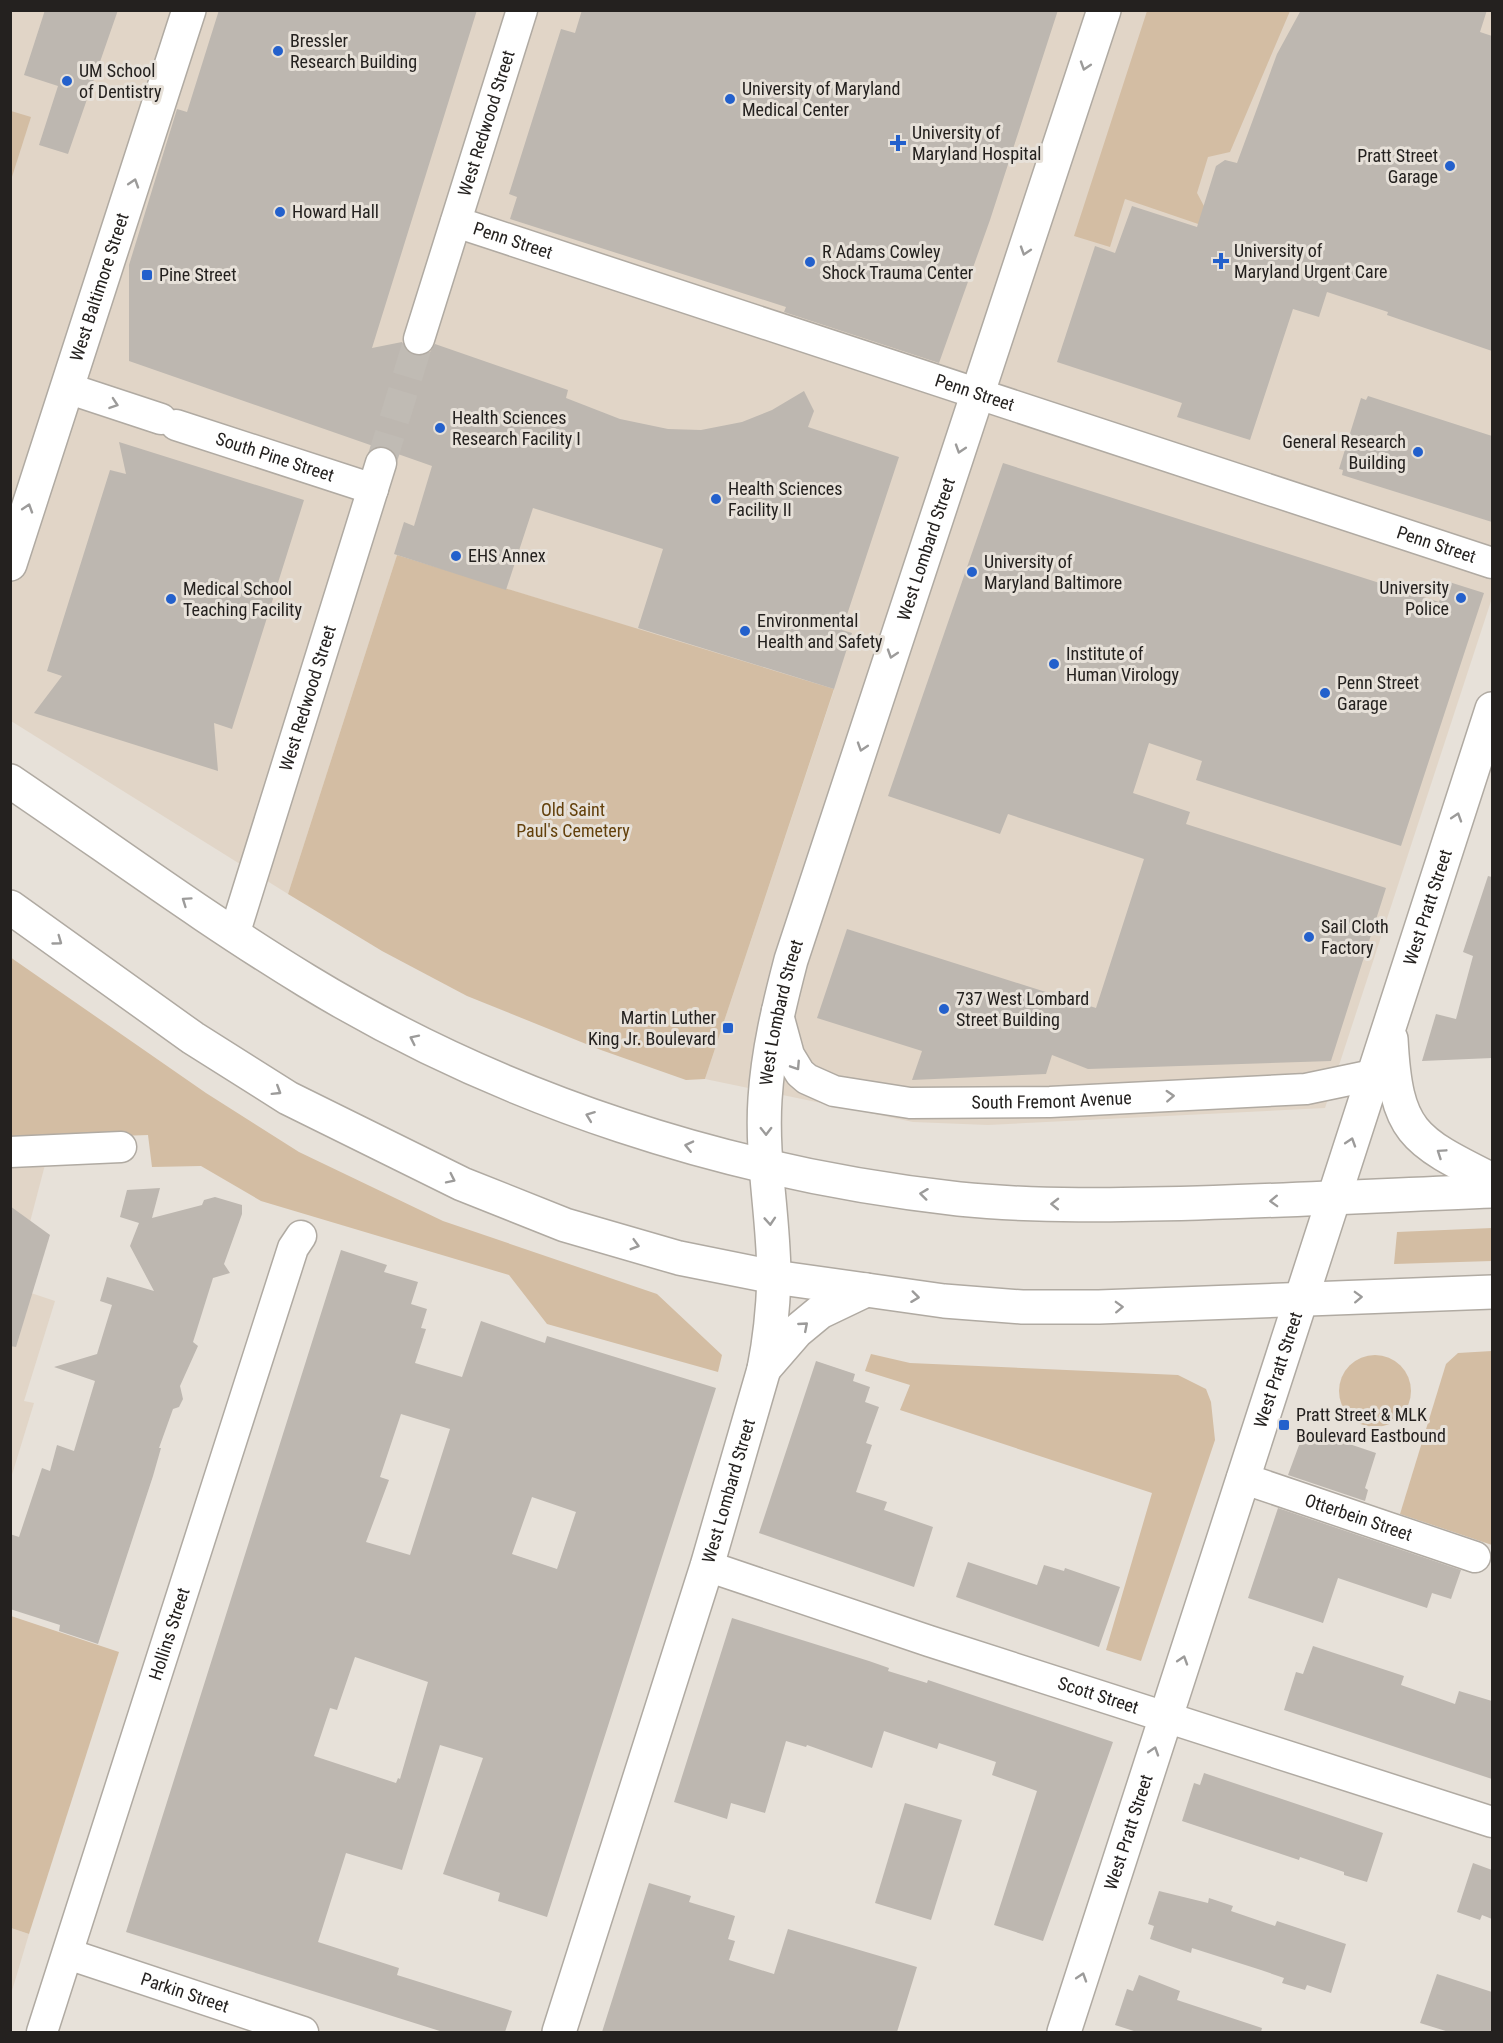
<svg xmlns="http://www.w3.org/2000/svg" width="1503" height="2043" viewBox="0 0 1503 2043" font-family="'Roboto Condensed',sans-serif">
  <rect width="100%" height="100%" fill="#e7e1d9"/>
  <g fill="#e1d5c7">
    <polygon points="10,11 1492,11 1492,598 1325,1108 988,1125 913,1122 705,1079 834,690 397,555 288,894 11,721"/>
    <polygon points="11,957 148,1135 52,1138 13,1287 55,1301 24,1401 34,1403 11,1478"/>
    <polygon points="11,1928 29,1934 11,1994"/>
  </g>
  <g fill="#d3bda3">
    <polygon points="1147,11 1290,11 1230,152 1208,157 1197,193 1205,208 1207,227 1125,199 1110,247 1074,236"/>
    <polygon points="11,111 31,117 11,180 10,111"/>
    <polygon points="397,555 834,689 705,1079 686,1080 601,1050 467,996 382,951 288,894"/>
    <polygon points="10,957 206,1093 299,1152 443,1221 657,1294 722,1355 718,1372 547,1324 509,1275 261,1201 201,1166 152,1167 148,1135 11,1139"/>
    <polygon points="1492,1228 1492,1261 1394,1264 1397,1232"/>
    <polygon points="1492,1351 1492,1545 1400,1514 1446,1364 1458,1353"/>
    <polygon points="871,1354 910,1363 1178,1375 1206,1389 1211,1402 1215,1440 1141,1661 1106,1650 1152,1493 900,1410 910,1385 865,1371"/>
    <circle cx="1375" cy="1391" r="36"/>
    <polygon points="11,1616 119,1652 29,1934 11,1928"/>
  </g>
  <g fill="#bdb7b0" fill-rule="evenodd">
    <polygon points="45,10 118,10 68,154 39,145 58,86 24,75"/>
    <polygon points="219,10 477,10 372,348 402,342 407,351 422,356 430,352 435,344 568,390 566,398 620,419 668,429 701,430 742,422 772,410 804,391 814,411 808,427 899,457 842,630 852,633 834,689 638,628 663,549 533,508 506,590 394,554 404,522 414,526 432,466 395,453 387,447 376,447 129,361 129,265 177,109 187,112"/>
    <polygon points="582,10 1058,10 990,220 939,363 784,312 786,307 510,219 517,197 509,194 561,29 575,33"/>
    <polygon points="1301,10 1487,10 1480,32 1492,36 1492,351 1387,315 1388,312 1327,292 1319,317 1293,309 1250,440 1177,417 1182,403 1057,362 1095,246 1115,253 1132,206 1197,227 1216,166 1225,160 1237,163 1277,54"/>
    <polygon points="1368,396 1492,436 1492,522 1342,475 1343,470 1339,469 1361,398 1366,400"/>
    <polygon points="119,442 304,500 232,729 214,723 218,771 34,713 62,676 47,671 110,470 126,474"/>
    <polygon points="1003,463 1439,602 1446,581 1484,593 1401,846 1196,780 1202,761 1149,743 1133,793 1190,812 1186,824 1386,888 1331,1061 1088,1069 1052,1055 1046,1074 912,1080 922,1051 817,1018 847,929 1096,1008 1144,859 1008,814 1000,834 888,796"/>
    <polygon points="1488,876 1492,877 1492,1058 1422,1061 1436,1014 1456,1019 1473,956 1463,952"/>
    <polygon points="160,1188 152,1218 202,1205 204,1200 215,1197 242,1205 242,1214 224,1264 230,1273 213,1278 193,1342 198,1346 180,1386 183,1399 179,1407 173,1409 159,1448 161,1448 153,1476 98,1644 59,1631 60,1625 10,1609 10,1534 19,1537 42,1468 50,1471 57,1445 74,1451 95,1381 54,1367 97,1354 112,1305 100,1301 107,1277 154,1291 130,1246 139,1223 120,1217 127,1190"/>
    <polygon points="10,1206 50,1235 16,1347 10,1346"/>
    <path d="M341,1250L387,1265L384,1272L418,1282L411,1304L427,1309L421,1328L426,1329L415,1363L462,1377L481,1321L545,1343L547,1336L716,1388L547,1917L498,1901L500,1893L443,1874L483,1758L440,1745L402,1870L346,1853L318,1942L399,1968L397,1975L512,2011L505,2032H443L126,1932ZM401,1414L450,1429L410,1555L366,1542L389,1480L380,1477ZM532,1497L576,1512L557,1569L512,1554ZM355,1657L428,1682L400,1779L398,1778L396,1783L314,1756L330,1708L337,1710Z"/>
    <polygon points="816,1361 855,1374 853,1381 870,1387 865,1402 879,1407 866,1443 872,1445 856,1492 887,1502 884,1510 933,1527 914,1587 759,1533"/>
    <polygon points="1305,1429 1376,1453 1365,1488 1368,1490 1365,1501 1288,1475"/>
    <polygon points="1278,1508 1461,1570 1451,1599 1432,1593 1427,1608 1338,1578 1323,1623 1248,1598"/>
    <polygon points="968,1562 1037,1585 1044,1565 1064,1571 1065,1568 1120,1587 1099,1647 956,1597"/>
    <polygon points="732,1618 869,1661 889,1668 888,1671 927,1683 928,1680 1113,1742 1043,1941 994,1925 1037,1791 992,1775 996,1762 939,1743 937,1749 884,1731 872,1768 807,1745 806,1747 786,1741 765,1813 731,1803 727,1819 674,1802"/>
    <polygon points="1313,1646 1404,1676 1401,1685 1455,1704 1459,1691 1492,1701 1492,1779 1284,1710 1296,1672 1303,1674"/>
    <polygon points="1204,1773 1383,1833 1367,1882 1344,1875 1344,1872 1300,1857 1299,1860 1182,1821 1194,1783 1200,1785"/>
    <polygon points="905,1803 962,1820 931,1920 875,1903"/>
    <polygon points="1473,1863 1492,1870 1492,1919 1482,1915 1480,1920 1457,1912"/>
    <polygon points="649,1883 691,1896 689,1902 735,1916 728,1939 735,1941 729,1960 774,1974 788,1929 917,1967 897,2032 602,2032"/>
    <polygon points="1159,1891 1208,1903 1209,1898 1233,1906 1231,1911 1275,1926 1277,1921 1346,1944 1331,1993 1307,1985 1305,1990 1282,1983 1284,1978 1261,1970 1192,1948 1191,1953 1150,1939 1154,1926 1148,1924"/>
    <polygon points="1437,1974 1492,1992 1492,2032 1449,2032 1420,2023"/>
    <polygon points="1139,1975 1180,1991 1177,2000 1262,2028 1261,2032 1137,2032 1115,2025 1127,1989 1133,1991"/>
  </g>
  <g fill="none" stroke-linecap="round" stroke-linejoin="round">
    <polyline stroke="#c0bbb4" stroke-width="30" stroke-dasharray="30 15" stroke-linecap="butt" points="381,463 419,339"/>
    <defs>
      <g id="street">
        <path id="s1" d="M456,222L1492,563"/>
        <path id="s2" d="M419,339L522,10"/>
        <polyline points="67,388 161,419"/>
        <path id="s3" d="M176,425L373,489"/>
        <path id="s4" d="M234,935L381,463"/>
        <path id="s5" d="M777,1011L789,1055L800,1073L807,1079L834,1091L910,1103L1050,1102L1306,1089L1373,1075"/>
        <polyline points="10,1152 121,1147"/>
        <path id="s6" d="M1242,1478L1475,1557"/>
        <path id="s7" d="M707,1566L929,1641L1492,1822"/>
        <path id="s8" d="M68,1954L303,2032"/>
        <path id="s9" d="M42,2032L293,1248L301,1236"/>
      </g>
      <g id="secondary">
        <path id="s10" d="M10,564L189,10"/>
      </g>
      <g id="primary">
        <path d="M10,781C109,848 205,919 307,981C504,1101 731,1174 959,1199C1039,1207 1119,1205 1198,1203C1296,1200 1394,1195 1492,1191"/>
        <polyline points="10,907 193,1038 288,1098 462,1184 565,1225 679,1258 774,1277 944,1301 1022,1307 1099,1307 1492,1292"/>
        <path d="M1391,1039C1396,1132 1412,1140 1492,1180"/>
        <polyline points="764,1369 797,1331 820,1312 866,1290"/>
        <path id="s11" d="M559,2032L707,1566L764,1369C770,1339 773,1308 774,1278C774,1218 761,1159 765,1099C768,1051 779,1006 791,960L1104,10"/>
        <path id="s12" d="M1064,2032L1492,709"/>
      </g>
    </defs>
    <use href="#street" stroke="#b0aaa2" stroke-width="33"/>
    <use href="#secondary" stroke="#b0aaa2" stroke-width="36"/>
    <use href="#primary" stroke="#b0aaa2" stroke-width="36"/>
    <use href="#street" stroke="#fff" stroke-width="30"/>
    <use href="#secondary" stroke="#fff" stroke-width="33"/>
    <use href="#primary" stroke="#fff" stroke-width="33"/>
  </g>
  <defs><path id="oneway-chevron" d="M-2-3.5L2.5 0L-2 3.5" fill="none" stroke-width="1.6" stroke-linecap="round" stroke-linejoin="round" transform="scale(1.5)"/></defs>
  <g stroke="#9c9b9a">
    <use href="#oneway-chevron" transform="translate(1085 66) rotate(108)"/>
    <use href="#oneway-chevron" transform="translate(134 183) rotate(-72)"/>
    <use href="#oneway-chevron" transform="translate(1025 251) rotate(108)"/>
    <use href="#oneway-chevron" transform="translate(114 404) rotate(19)"/>
    <use href="#oneway-chevron" transform="translate(960 449) rotate(108)"/>
    <use href="#oneway-chevron" transform="translate(28 508) rotate(-72)"/>
    <use href="#oneway-chevron" transform="translate(892 654) rotate(108)"/>
    <use href="#oneway-chevron" transform="translate(862 747) rotate(108)"/>
    <use href="#oneway-chevron" transform="translate(1457 817) rotate(-72)"/>
    <use href="#oneway-chevron" transform="translate(186 901) rotate(-145)"/>
    <use href="#oneway-chevron" transform="translate(58 941) rotate(36)"/>
    <use href="#oneway-chevron" transform="translate(414 1039) rotate(-154)"/>
    <use href="#oneway-chevron" transform="translate(796 1066) rotate(57)"/>
    <use href="#oneway-chevron" transform="translate(277 1091) rotate(32)"/>
    <use href="#oneway-chevron" transform="translate(1170 1096) rotate(-3)"/>
    <use href="#oneway-chevron" transform="translate(590 1116) rotate(-159)"/>
    <use href="#oneway-chevron" transform="translate(766 1131) rotate(89)"/>
    <use href="#oneway-chevron" transform="translate(1351 1142) rotate(-72)"/>
    <use href="#oneway-chevron" transform="translate(689 1146) rotate(-167)"/>
    <use href="#oneway-chevron" transform="translate(1441 1153) rotate(-146)"/>
    <use href="#oneway-chevron" transform="translate(451 1179) rotate(26)"/>
    <use href="#oneway-chevron" transform="translate(924 1194) rotate(-173)"/>
    <use href="#oneway-chevron" transform="translate(1274 1201) rotate(178)"/>
    <use href="#oneway-chevron" transform="translate(1055 1204) rotate(-179)"/>
    <use href="#oneway-chevron" transform="translate(770 1221) rotate(86)"/>
    <use href="#oneway-chevron" transform="translate(635 1245) rotate(16)"/>
    <use href="#oneway-chevron" transform="translate(915 1297) rotate(7)"/>
    <use href="#oneway-chevron" transform="translate(1358 1297) rotate(-2)"/>
    <use href="#oneway-chevron" transform="translate(1119 1307) rotate(-2)"/>
    <use href="#oneway-chevron" transform="translate(804 1326) rotate(-41)"/>
    <use href="#oneway-chevron" transform="translate(1183 1660) rotate(-72)"/>
    <use href="#oneway-chevron" transform="translate(1154 1751) rotate(-72)"/>
    <use href="#oneway-chevron" transform="translate(1082 1977) rotate(-72)"/>
  </g>
  <g fill="#2360cc" stroke="#e7e1d9" stroke-width="2">
    <circle cx="278" cy="51" r="6"/>
    <circle cx="67" cy="81" r="6"/>
    <circle cx="730" cy="99" r="6"/>
    <path d="M895 134h6v6h6v6h-6v6h-6v-6h-6v-6h6z"/>
    <circle cx="1450" cy="166" r="6"/>
    <circle cx="280" cy="212" r="6"/>
    <path d="M1218 252h6v6h6v6h-6v6h-6v-6h-6v-6h6z"/>
    <circle cx="810" cy="262" r="6"/>
    <rect x="141" y="269" width="12" height="12" rx="3"/>
    <circle cx="440" cy="428" r="6"/>
    <circle cx="1418" cy="452" r="6"/>
    <circle cx="716" cy="499" r="6"/>
    <circle cx="456" cy="556" r="6"/>
    <circle cx="972" cy="572" r="6"/>
    <circle cx="1461" cy="598" r="6"/>
    <circle cx="171" cy="599" r="6"/>
    <circle cx="745" cy="631" r="6"/>
    <circle cx="1054" cy="664" r="6"/>
    <circle cx="1325" cy="693" r="6"/>
    <circle cx="1309" cy="937" r="6"/>
    <circle cx="944" cy="1009" r="6"/>
    <rect x="722" y="1022" width="12" height="12" rx="3"/>
    <rect x="1278" y="1419" width="12" height="12" rx="3"/>
  </g>
  <g text-anchor="middle" stroke-width="6" stroke-linejoin="round" paint-order="stroke">
    <g font-size="18" fill="#24211f" stroke="#e7e1d9" text-anchor="start">
      <text x="290" y="47">Bressler<tspan x="290" dy="21">Research Building</tspan></text>
      <text x="79" y="77">UM School<tspan x="79" dy="21">of Dentistry</tspan></text>
      <text x="742" y="95">University of Maryland<tspan x="742" dy="21">Medical Center</tspan></text>
      <text x="912" y="139">University of<tspan x="912" dy="21">Maryland Hospital</tspan></text>
      <text x="1438" y="162" text-anchor="end">Pratt Street<tspan x="1438" dy="21">Garage</tspan></text>
      <text x="292" y="218">Howard Hall</text>
      <text x="1234" y="257">University of<tspan x="1234" dy="21">Maryland Urgent Care</tspan></text>
      <text x="822" y="258">R Adams Cowley<tspan x="822" dy="21">Shock Trauma Center</tspan></text>
      <text x="159" y="281">Pine Street</text>
      <text x="452" y="424">Health Sciences<tspan x="452" dy="21">Research Facility I</tspan></text>
      <text x="1406" y="448" text-anchor="end">General Research<tspan x="1406" dy="21">Building</tspan></text>
      <text x="728" y="495">Health Sciences<tspan x="728" dy="21">Facility II</tspan></text>
      <text x="468" y="562">EHS Annex</text>
      <text x="984" y="568">University of<tspan x="984" dy="21">Maryland Baltimore</tspan></text>
      <text x="1449" y="594" text-anchor="end">University<tspan x="1449" dy="21">Police</tspan></text>
      <text x="183" y="595">Medical School<tspan x="183" dy="21">Teaching Facility</tspan></text>
      <text x="757" y="627">Environmental<tspan x="757" dy="21">Health and Safety</tspan></text>
      <text x="1066" y="660">Institute of<tspan x="1066" dy="21">Human Virology</tspan></text>
      <text x="1337" y="689">Penn Street<tspan x="1337" dy="21">Garage</tspan></text>
      <text x="1321" y="933">Sail Cloth<tspan x="1321" dy="21">Factory</tspan></text>
      <text x="956" y="1005">737 West Lombard<tspan x="956" dy="21">Street Building</tspan></text>
      <text x="716" y="1024" text-anchor="end">Martin Luther<tspan x="716" dy="21">King Jr. Boulevard</tspan></text>
      <text x="1296" y="1421">Pratt Street &amp; MLK<tspan x="1296" dy="21">Boulevard Eastbound</tspan></text>
    </g>
    <g font-size="18" fill="#24211f" stroke="#e7e1d9">
      <text dy="6" stroke="none"><textPath href="#s2" startOffset="226">West Redwood Street</textPath></text>
      <text dy="6" stroke="none"><textPath href="#s1" startOffset="60">Penn Street</textPath></text>
      <text dy="6" stroke="none"><textPath href="#s10" startOffset="291">West Baltimore Street</textPath></text>
      <text dy="6" stroke="none"><textPath href="#s1" startOffset="546">Penn Street</textPath></text>
      <text dy="6" stroke="none"><textPath href="#s3" startOffset="104">South Pine Street</textPath></text>
      <text dy="6" stroke="none"><textPath href="#s1" startOffset="1032">Penn Street</textPath></text>
      <text dy="6" stroke="none"><textPath href="#s11" startOffset="1539">West Lombard Street</textPath></text>
      <text dy="6" stroke="none"><textPath href="#s4" startOffset="248">West Redwood Street</textPath></text>
      <text dy="6" stroke="none"><textPath href="#s12" startOffset="1182">West Pratt Street</textPath></text>
      <text dy="6" stroke="none"><textPath href="#s11" startOffset="1053">West Lombard Street</textPath></text>
      <text dy="6" stroke="none"><textPath href="#s5" startOffset="324">South Fremont Avenue</textPath></text>
      <text dy="6" stroke="none"><textPath href="#s12" startOffset="696">West Pratt Street</textPath></text>
      <text dy="6" stroke="none"><textPath href="#s11" startOffset="567">West Lombard Street</textPath></text>
      <text dy="6" stroke="none"><textPath href="#s6" startOffset="123">Otterbein Street</textPath></text>
      <text dy="6" stroke="none"><textPath href="#s9" startOffset="418">Hollins Street</textPath></text>
      <text dy="6" stroke="none"><textPath href="#s7" startOffset="412">Scott Street</textPath></text>
      <text dy="6" stroke="none"><textPath href="#s12" startOffset="210">West Pratt Street</textPath></text>
      <text dy="6" stroke="none"><textPath href="#s8" startOffset="123">Parkin Street</textPath></text>
    </g>
    <g font-size="18" fill="#63400b" stroke="#e7e1d9">
      <text x="573" y="816">Old Saint<tspan x="573" dy="21">Paul's Cemetery</tspan></text>
    </g>
  </g>
  <rect width="1503" height="2043" fill="none" stroke="#24211f" stroke-width="24"/>
</svg>
